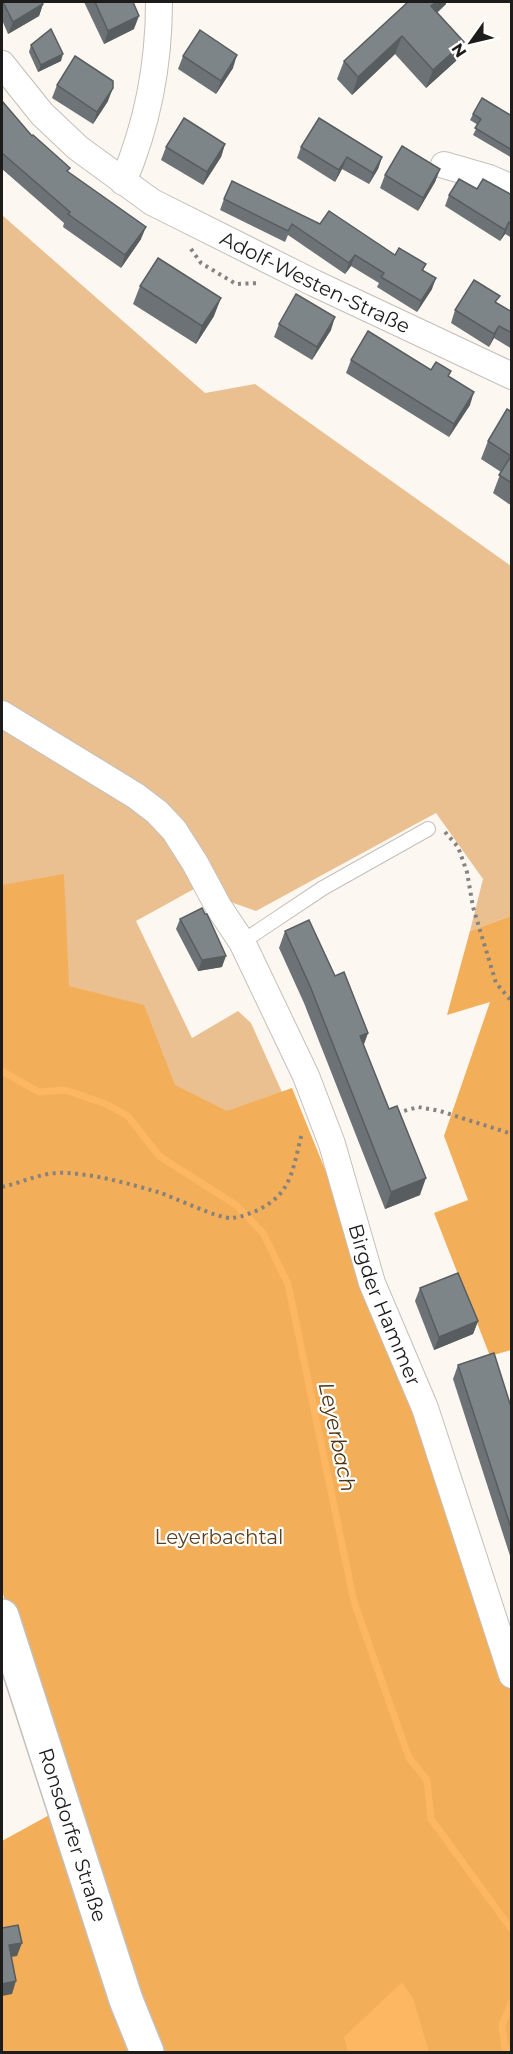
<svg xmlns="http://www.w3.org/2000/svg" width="513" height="2054" viewBox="0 0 513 2054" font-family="Montserrat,sans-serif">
  <rect width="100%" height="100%" fill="#fcf7f1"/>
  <polygon fill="#eac091" points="2,215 205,393 255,384 511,566 511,916 470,931 483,879 436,813 256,911 194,889 136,921 192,1038 238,1011 251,1023 295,1121 511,2052 2,1572"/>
  <g fill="#f3ae59">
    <polygon points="64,874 69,986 144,1005 175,1085 227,1111 292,1088 410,1379 511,1688 511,2052 2,2052 2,1841 71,1803 2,1591 2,885"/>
    <polygon points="511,916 511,1350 490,1356 434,1213 468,1200 444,1136 490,1002 447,1015 470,931"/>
  </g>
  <polygon fill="#fdb662" points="402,1982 413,1998 429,2052 348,2052 344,2037"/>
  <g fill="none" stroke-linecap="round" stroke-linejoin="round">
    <g stroke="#fdb662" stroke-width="7">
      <polyline points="2,1071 39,1092 65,1090 106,1104 128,1116 159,1156 236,1205 263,1233 288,1284 354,1602 409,1758 427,1780 431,1819 512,1930"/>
      <polyline points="512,2002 502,2025 505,2049 512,2050"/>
    </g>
    <defs>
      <polyline id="service" points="242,942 323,888 428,829"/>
      <g id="minor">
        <path id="s1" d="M2,64L42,114L78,148L152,202L314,283L512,376"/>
        <polyline points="444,165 489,178 512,188"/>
        <path d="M123,182C147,126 159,63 159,2"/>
        <path id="s2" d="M2,714L136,796L157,812L174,830L195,863L218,906L242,942L306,1076L332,1144L372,1283L425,1408L512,1675"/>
      </g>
      <g id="secondary">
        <path id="s3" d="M2,1616L126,2000L147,2052"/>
      </g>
    </defs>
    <use href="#service" stroke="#c4bfba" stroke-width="16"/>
    <use href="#minor" stroke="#c4bfba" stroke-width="28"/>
    <use href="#secondary" stroke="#c4bfba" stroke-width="36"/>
    <g stroke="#86827e" stroke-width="4" stroke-dasharray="3 4.5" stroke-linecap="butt">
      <polyline points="191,249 201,263 236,284 260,283"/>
      <polyline points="445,832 458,847 467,872 473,907 496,983 512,1002"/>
      <polyline points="397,1113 418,1107 440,1111 512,1134"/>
      <path d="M2,1187C24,1182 44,1171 68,1173C98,1175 130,1184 158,1192C174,1197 218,1219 232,1218C249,1216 273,1205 283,1190C294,1175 297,1151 302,1133"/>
    </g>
    <use href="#service" stroke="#fff" stroke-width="14"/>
    <use href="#minor" stroke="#fff" stroke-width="26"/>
    <use href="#secondary" stroke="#fff" stroke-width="33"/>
  </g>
  <g fill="#6c7275">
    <polygon points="2,2 42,2 43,4 39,16 8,34 2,20"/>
    <polygon points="84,2 133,2 134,29 104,44"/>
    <polygon points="408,2 446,2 446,4 437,13 457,60 426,88 395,54 352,95 337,79 344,61"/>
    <polygon points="31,45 61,61 38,72 29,52"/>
    <polygon points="183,56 233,68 216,94 178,69"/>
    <polygon points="57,85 108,101 93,124 52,98"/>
    <polygon points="2,101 32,136 68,172 141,239 121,268 63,227 64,223 2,169"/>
    <polygon points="473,114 512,116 512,158 473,135 478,125 470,120"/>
    <polygon points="225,144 221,157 203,185 161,160 166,147"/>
    <polygon points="301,147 382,157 378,169 369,184 342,169 335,182 297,158"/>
    <polygon points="440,169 435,182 418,211 380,188 385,175"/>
    <polygon points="477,189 512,195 512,238 505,234 500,241 445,206 449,195"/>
    <polygon points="224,199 320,224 395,255 426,264 423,271 432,289 417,312 377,287 379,283 351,266 345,274 288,235 285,242 220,210"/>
    <polygon points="140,286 214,316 196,344 133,304"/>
    <polygon points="497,303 512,312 512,349 494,338 489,347 451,323 455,310"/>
    <polygon points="279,324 331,330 312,360 274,337"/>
    <polygon points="351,360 431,370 449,377 470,405 449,437 346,373"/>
    <polygon points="512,412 512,506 493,493 501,472 481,459 488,441"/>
    <polygon points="180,919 222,967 198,971 176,929"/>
    <polygon points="285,931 335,976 368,1033 363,1045 389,1109 420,1195 385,1209 304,1003 279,948"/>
    <polygon points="420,1288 478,1321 473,1334 434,1350 415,1301"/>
    <polygon points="458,1365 512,1410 512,1562 453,1379"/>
  </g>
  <g fill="#585d5f">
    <polygon points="436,2 446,2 446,4 424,24 431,6"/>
    <polygon points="43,4 39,16 8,34 13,22"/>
    <polygon points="139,16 134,29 104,44 108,31"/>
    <polygon points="402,36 395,54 352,95 358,77"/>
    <polygon points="464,42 457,60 426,88 433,70"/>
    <polygon points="63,54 61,61 38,72 41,65"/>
    <polygon points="237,55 233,68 216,94 221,81"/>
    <polygon points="113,88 108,101 93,124 97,112"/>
    <polygon points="225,144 221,157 203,185 207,172"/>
    <polygon points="347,157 342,169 335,182 339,170"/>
    <polygon points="382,157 378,169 369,184 373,173"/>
    <polygon points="440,169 435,182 418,211 423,198"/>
    <polygon points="509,222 505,234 500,241 505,230"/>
    <polygon points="146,227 141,239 121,268 125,255"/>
    <polygon points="355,255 351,266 345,274 349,263"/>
    <polygon points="436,278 432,289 417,312 421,301"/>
    <polygon points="221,298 214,316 196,344 202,326"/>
    <polygon points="335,317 331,330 312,360 317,347"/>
    <polygon points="499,326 494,338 489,347 494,334"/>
    <polygon points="474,392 470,405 449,437 454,424"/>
    <polygon points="226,956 222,967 198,971 202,960"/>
    <polygon points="368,1033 362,1050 360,1036"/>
    <polygon points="426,1178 420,1195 385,1209 391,1192"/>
    <polygon points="478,1321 473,1334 434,1350 439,1337"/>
    <polygon points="22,1943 17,1956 5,1958 9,1945"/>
    <polygon points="16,1981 12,1994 2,1996 2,1984"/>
  </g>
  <g fill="#7e8588" stroke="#585d5f" stroke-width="1.5">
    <polygon points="3,2 42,2 43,4 13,22"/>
    <polygon points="95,2 133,2 139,16 108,31"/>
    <polygon points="408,2 436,2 431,6 464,42 433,70 402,36 358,77 344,61"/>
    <polygon points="51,29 63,54 41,65 31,45"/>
    <polygon points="200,30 237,55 221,81 183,56"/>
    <polygon points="75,56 113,81 113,88 97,112 57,85"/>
    <polygon points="482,98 512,116 512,150 475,128 481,119 473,114"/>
    <polygon points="2,101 32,136 33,135 70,168 67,171 146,227 125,255 68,214 70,212 2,153"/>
    <polygon points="184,118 225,144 207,172 166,147"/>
    <polygon points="319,118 382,157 373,173 347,157 339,170 301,147"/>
    <polygon points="402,146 440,169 423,198 385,175"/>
    <polygon points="459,179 477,189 483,179 512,195 512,224 509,222 505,230 449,195"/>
    <polygon points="232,181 320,224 329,211 395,255 399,248 426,264 422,270 436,278 421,301 381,277 384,273 355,255 349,263 292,224 288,231 224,199"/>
    <polygon points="158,258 221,298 202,326 140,286"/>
    <polygon points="474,280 500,296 495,302 512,312 512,333 499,326 494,334 455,310"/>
    <polygon points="296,294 335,317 317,347 279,324"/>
    <polygon points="368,331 431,370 436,362 451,371 448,376 474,392 454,424 351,360"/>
    <polygon points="507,409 512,412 512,483 499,475 511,456 488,441"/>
    <polygon points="202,908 205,914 207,914 226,956 202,960 180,919"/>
    <polygon points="309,920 335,976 344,972 368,1033 360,1036 389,1109 397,1106 426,1178 391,1192 310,986 285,931"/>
    <polygon points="458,1273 478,1321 439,1337 420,1288"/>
    <polygon points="494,1353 512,1410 512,1531 458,1365"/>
    <polygon points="18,1925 22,1943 9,1945 16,1981 2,1984 2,1928"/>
  </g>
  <g text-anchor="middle" stroke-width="4.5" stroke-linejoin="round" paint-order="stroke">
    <g font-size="20" fill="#1e1c1a" stroke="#fff">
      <text dy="7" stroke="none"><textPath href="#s1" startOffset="387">Adolf-Westen-Straße</textPath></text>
      <text dy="7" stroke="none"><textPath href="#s2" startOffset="730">Birgder Hammer</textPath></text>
      <text dy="7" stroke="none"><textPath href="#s3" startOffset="230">Ronsdorfer Straße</textPath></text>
    </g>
    <g font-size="20" fill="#5c3f1c" stroke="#fff">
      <text x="219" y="1544">Leyerbachtal</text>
    </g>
    <g font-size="21" font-style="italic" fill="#4f3310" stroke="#fff">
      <text transform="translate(337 1437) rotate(78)" y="7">Leyerbach</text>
    </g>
  </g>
  <rect width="513" height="2054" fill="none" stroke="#1e1c1a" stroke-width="6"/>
  <g transform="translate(471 42) rotate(236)" stroke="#ffffff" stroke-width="4.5" paint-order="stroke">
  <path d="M0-4.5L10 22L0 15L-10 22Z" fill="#1e1c1a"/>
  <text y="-9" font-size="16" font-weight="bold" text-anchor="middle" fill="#1e1c1a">N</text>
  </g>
</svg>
